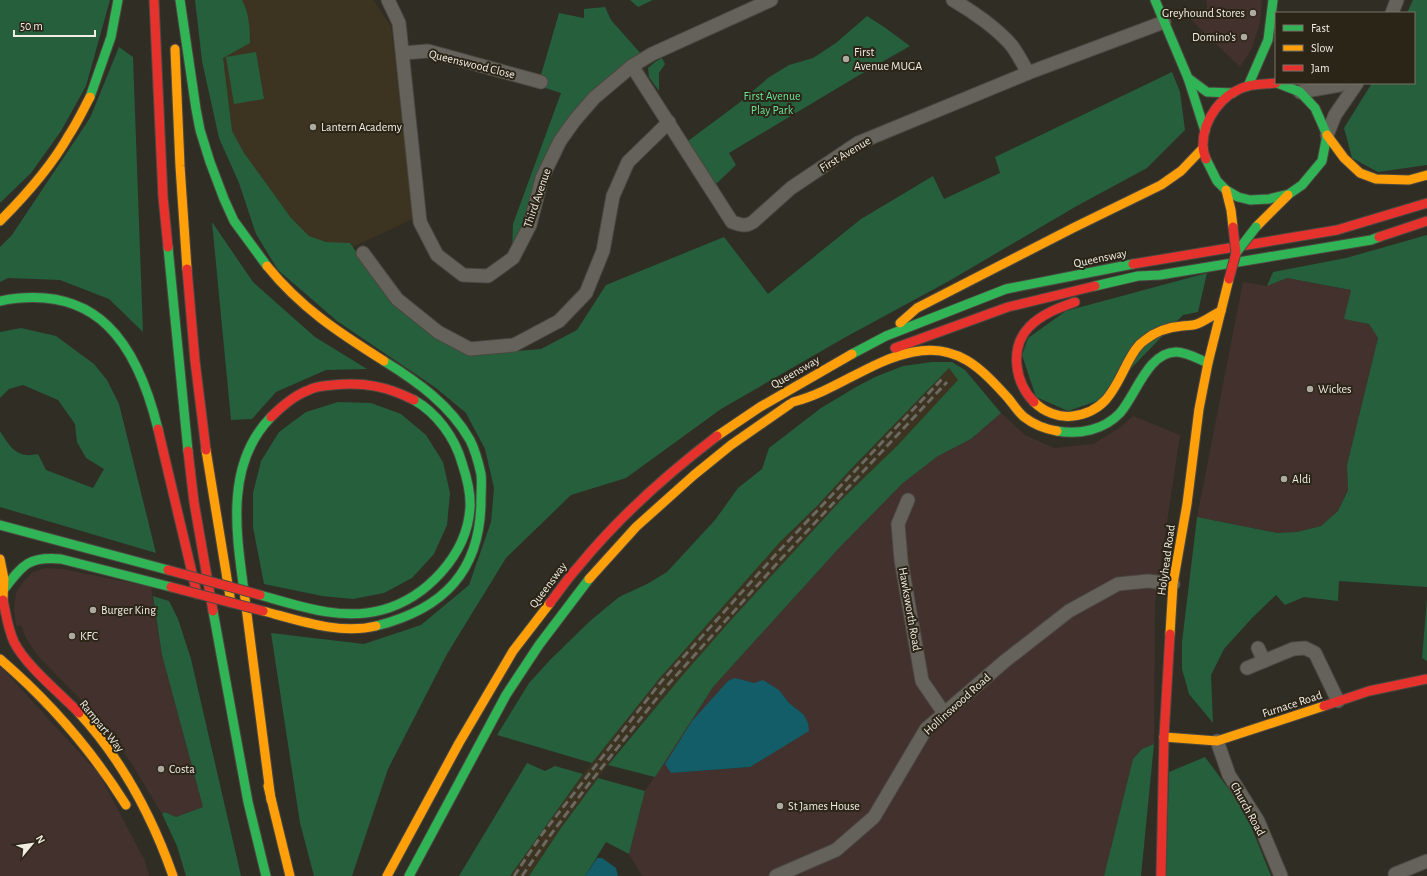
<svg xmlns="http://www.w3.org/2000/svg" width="1427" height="876" viewBox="0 0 1427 876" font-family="'Alegreya Sans',sans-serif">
  <rect width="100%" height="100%" fill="#302d25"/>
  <g fill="#43312e" fill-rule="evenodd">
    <polygon points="1206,0 1262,0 1260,23 1251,50 1240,67 1187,16 1207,8"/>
    <polygon points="1287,278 1351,290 1358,322 1369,324 1378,338 1347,465 1348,489 1338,511 1321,526 1297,532 1277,533 1197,517 1243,282 1267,286"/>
    <path d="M1001,413L1025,435L1054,448L1093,444L1121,427L1133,416L1180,435L1155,603L1154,744L1142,749L1133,759L1104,876H642L629,854L645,791L713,687L840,547L903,483L938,456L971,439ZM735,678L779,690L789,703L803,714L750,767L671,773Z"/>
    <polygon points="46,568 63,569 151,587 162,655 203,807 176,817 165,812 162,814 132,764 97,716 38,656 26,638 21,625 16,626 14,610 16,592 24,581 33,572"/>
    <polygon points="0,666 99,774 145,861 149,876 0,876"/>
  </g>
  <g fill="#3c3421">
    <polygon points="224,0 373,0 391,26 413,219 320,262 224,137 218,36"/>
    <polygon points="949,368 959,380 897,446 840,501 681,677 615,755 561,828 529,876 510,876 581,777 659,679 780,542 817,506 851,469"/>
  </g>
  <g fill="#255f3b">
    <polygon points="0,0 110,0 86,86 61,131 31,173 0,203"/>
    <path d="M195,0H242C249,13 250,28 250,43L223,58L232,131L244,153L291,218L309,236L326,242L350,243L391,302L432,335L468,355L541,349L577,330L606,285L724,237L768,294L861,219L933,176L944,199L1000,173L995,157L1172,72L1180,92L1185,130L1147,168L1075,207L949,281L844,338L721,409L626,478L571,495L506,558L447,654L388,769L352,876H314L300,823L271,633L364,644L421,625L469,585L491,522L494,488L485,449L466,413L436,388L337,321L278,270L256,234L239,183L219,138L202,61Z"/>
    <polygon points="630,0 653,0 638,7"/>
    <polygon points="1413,0 1427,0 1427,165 1378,172 1352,158 1344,128 1372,83 1414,83 1414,13 1407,13"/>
    <polygon points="605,7 611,20 642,55 562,131 526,226 512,253 513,224 561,93 542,87 545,76 541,75 559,13 584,18 584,9"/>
    <polygon points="867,16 884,27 910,46 861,74 729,153 736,165 716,184 688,141 739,103 768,78 789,65 813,58 836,43"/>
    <polygon points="119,47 133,57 143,332 109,299 60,280 8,278 0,282 0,247 12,235 90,118"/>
    <polygon points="256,52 264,99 234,104 226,57"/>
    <polygon points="662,58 665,64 659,73 659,91 649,77 648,68 655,62"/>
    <polygon points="212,222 253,282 315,337 367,369 326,370 276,392 252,419 231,420"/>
    <polygon points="1427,235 1427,587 1339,581 1338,601 1304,597 1285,605 1276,595 1252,618 1224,649 1211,675 1213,723 1189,694 1182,669 1182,642 1197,517 1277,533 1297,532 1321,526 1338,511 1348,490 1347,465 1378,338 1369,324 1344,319 1351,290 1287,278 1267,286 1273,272 1346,258"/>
    <polygon points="1207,273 1198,312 1183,315 1100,400 1068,411 1036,397 1022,355 1028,338 1066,311"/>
    <path d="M21,328L56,336L94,364L107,380L119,404L156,553L0,507V431C10,447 17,459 38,454L46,470L93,488L104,469L86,458L77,442L75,424L58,400L23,385L9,389L0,398V332Z"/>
    <polygon points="932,362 952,362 965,370 1001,413 971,439 938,456 903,483 840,547 713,687 655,777 608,765 681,677 732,619 840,501 897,446 958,380 949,368 851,469 817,506 780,542 659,679 592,763 497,735 529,683 550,660 590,621 619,597 647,584 667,572 715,520 738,488 762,469 769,448 821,408 856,387 875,377 903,366"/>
    <polygon points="338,402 371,403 401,414 426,435 443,462 450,493 447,525 434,554 412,578 384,593 353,599 322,596 264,584 253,527 253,493 261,461 279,432 306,412"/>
    <polygon points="153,596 169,601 178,619 191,659 241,876 186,876 177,846 162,814 165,812 176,817 203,807 162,655"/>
    <polygon points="1427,599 1427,661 1422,658"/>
    <polygon points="1154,744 1141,876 1104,876 1133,759 1142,749"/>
    <polygon points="1205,757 1245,811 1271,876 1166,876 1169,772"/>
    <polygon points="527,763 545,771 555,766 583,774 510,876 459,876"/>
    <polygon points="598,778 645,791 629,854 606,842 585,876 529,876 561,828"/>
  </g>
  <g fill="#125d67">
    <polygon points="735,678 754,683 763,680 779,690 789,703 803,714 808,723 809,731 750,767 671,773 665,764 692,721 728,681"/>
    <polygon points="597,858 602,858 616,868 618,876 585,876"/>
  </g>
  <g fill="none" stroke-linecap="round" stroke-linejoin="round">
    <defs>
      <g id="street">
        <polyline points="388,0 399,23 420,222 437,255 463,275 488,276 513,258 530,225 542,178 560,141 575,120 594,98 632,66 652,54 771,0"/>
        <path d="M953,0C972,11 998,29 1012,46C1018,54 1023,64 1028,73"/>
        <polyline points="1392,13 1397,0"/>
        <polyline points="403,53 428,51 541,82"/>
        <path d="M632,66L732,222C741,225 745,227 753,222L791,188L858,143L1028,73L1164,22"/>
        <polyline points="1300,92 1340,85 1342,83"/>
        <polyline points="1327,135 1335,115 1357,83"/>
        <polyline points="363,253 397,299 438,332 470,349 514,345 559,321 586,293 603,251 613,196 628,162 669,122"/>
        <polyline points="908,500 898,524 901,560 922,681 944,713"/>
        <polyline points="1258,648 1264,661"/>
        <polyline points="1247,668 1293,649 1305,648 1315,653 1338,701"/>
        <polyline points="1217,741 1229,775 1258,821 1281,876"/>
        <polyline points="1395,874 1427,861"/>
        <polyline points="776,876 836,850 874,817 926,729 1005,661 1069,611 1118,584 1148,581 1173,584"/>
      </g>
      <g id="fast">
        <polyline points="180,0 196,109 200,130 210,162 224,199 234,221 267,266"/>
        <polyline points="1155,0 1188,78 1205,131"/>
        <polyline points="1188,78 1207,92 1233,93"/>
        <polyline points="1248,86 1268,40 1273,0"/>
        <polyline points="90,97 111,37 118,0"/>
        <polyline points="1206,159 1217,181 1226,190 1238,197 1250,200 1269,199 1289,194 1302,185 1322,161 1327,135 1315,108 1300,92 1277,83"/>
        <polyline points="168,247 188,451"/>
        <polyline points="1095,286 1138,276 1160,275 1371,240 1379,237"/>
        <path d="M0,301C98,282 137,344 158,429"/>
        <polyline points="852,354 886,336 1006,289 1133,264"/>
        <path d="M1057,431C1079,435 1104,430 1120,413C1136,395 1148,352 1176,352C1187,352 1198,359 1208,363"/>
        <polyline points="0,525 168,570"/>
        <path d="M5,588C23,564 30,556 61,559L171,587"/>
        <path d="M244,591C236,532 225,464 271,417"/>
        <path d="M260,595C299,606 341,621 382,610C426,598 467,555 470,508C471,493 467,478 462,463C455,438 437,413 414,400"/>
        <polyline points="213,611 248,802 266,876"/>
        <path d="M376,626C444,609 481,571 481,499C481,491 482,482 481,474C479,465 474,448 470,440C450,405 418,382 384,361"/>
        <polyline points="409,876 506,695 539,645 589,579"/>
      </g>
      <g id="slow">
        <polyline points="175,49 180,166 187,269"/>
        <polyline points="1327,135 1344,158 1360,173 1376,179 1409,180 1427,175"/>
        <polyline points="1226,190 1231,210 1233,227"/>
        <path d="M0,221C26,195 51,167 69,135C77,123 83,110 90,97"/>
        <polyline points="1256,227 1288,195"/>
        <path d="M267,266C301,308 338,332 384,361"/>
        <polyline points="900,323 917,308 1073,228 1161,185 1181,171 1203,148"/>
        <path d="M793,402C836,391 871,360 913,352C957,343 981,368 1008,398C1013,404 1018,412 1024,417C1033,424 1045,429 1057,431"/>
        <path d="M1034,402C1044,412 1059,418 1073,416C1105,412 1114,390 1127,364C1132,355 1136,346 1145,340C1155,332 1169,327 1182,326C1187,325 1192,326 1197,324C1205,321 1213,315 1221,311"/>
        <polyline points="717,436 760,407 852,354"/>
        <polyline points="206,450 231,603"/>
        <polyline points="0,559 4,579 3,599"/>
        <polyline points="589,579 636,527 694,475 731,445 790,404"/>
        <polyline points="244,591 271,800"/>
        <path d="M263,611C298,620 339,635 376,626"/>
        <polyline points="1170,634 1173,584 1187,504 1199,409 1208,363 1229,279"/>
        <path d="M0,659C50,702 91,749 126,805"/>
        <path d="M79,713C122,760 152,816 173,876"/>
        <polyline points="1164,737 1217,741 1324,706"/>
        <polyline points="268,786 290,876"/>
        <polyline points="387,876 459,743 513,651 550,603"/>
      </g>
      <g id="jam">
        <polyline points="154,0 163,197 168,247"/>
        <path d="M1206,159C1205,156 1203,151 1203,147C1202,120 1222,93 1248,86C1257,84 1267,84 1276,83"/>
        <polyline points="1379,237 1427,221"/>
        <polyline points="1133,264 1337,230 1427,203"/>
        <polyline points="187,269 195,361 206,450"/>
        <polyline points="895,348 1008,307 1095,286"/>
        <path d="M1034,402C1015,383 1009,348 1029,327C1042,314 1058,308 1075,302"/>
        <path d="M271,417C281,407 295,395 309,390C316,386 325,386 333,385C364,382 386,386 414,400"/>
        <polyline points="158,429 197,594"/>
        <polyline points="188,451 194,502 213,611"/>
        <path d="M3,600C6,614 8,629 14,642C26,666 60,693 79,713"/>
        <path d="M550,603C559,591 568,578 578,567C618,518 667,474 717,436"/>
        <polyline points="1324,706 1369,691 1427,679"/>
        <polyline points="1161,876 1164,737 1170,634"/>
      </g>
    </defs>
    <use href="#street" stroke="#4b4841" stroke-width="15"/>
    <use href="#fast" stroke="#4b4841" stroke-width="11"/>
    <use href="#slow" stroke="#4b4841" stroke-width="11"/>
    <use href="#jam" stroke="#4b4841" stroke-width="11"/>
    <use href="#street" stroke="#65625b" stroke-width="13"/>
    <use href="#fast" stroke="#30b455" stroke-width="9"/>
    <use href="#slow" stroke="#ff9f0a" stroke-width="9"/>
    <use href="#jam" stroke="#e5322d" stroke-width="9"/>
    <g stroke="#6c6963" stroke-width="3" stroke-dasharray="8 4" stroke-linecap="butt">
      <polyline points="514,876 543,833 660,683 777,553 943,378"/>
      <polyline points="522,876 549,837 588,785 665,688 782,558 947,382"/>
    </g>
    <defs>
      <polyline id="fast-bridge" points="1236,253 1256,227"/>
      <g id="jam-bridge">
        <polyline points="1229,279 1236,253 1233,227"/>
        <polyline points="168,570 260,595"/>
        <polyline points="171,587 263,611"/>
      </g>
    </defs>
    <use href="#fast-bridge" stroke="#4b4841" stroke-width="11" stroke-linecap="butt"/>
    <use href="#jam-bridge" stroke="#4b4841" stroke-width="11" stroke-linecap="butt"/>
    <use href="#fast-bridge" stroke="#30b455" stroke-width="9"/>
    <use href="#jam-bridge" stroke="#e5322d" stroke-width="9"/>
  </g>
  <g fill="#adaaa0" stroke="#2b2517" stroke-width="1.5">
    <circle cx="1253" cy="13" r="4"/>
    <circle cx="1244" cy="37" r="4"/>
    <circle cx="846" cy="59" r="4"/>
    <circle cx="313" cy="127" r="4"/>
    <circle cx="1310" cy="389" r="4"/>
    <circle cx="1284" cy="479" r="4"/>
    <circle cx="93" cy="610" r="4"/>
    <circle cx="72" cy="636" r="4"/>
    <circle cx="161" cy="769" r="4"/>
    <circle cx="780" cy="806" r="4"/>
  </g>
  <g text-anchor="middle" stroke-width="4" stroke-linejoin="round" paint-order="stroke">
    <g font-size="12" fill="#f1ede3" stroke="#2b2517" text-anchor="start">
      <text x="1245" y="17" text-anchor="end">Greyhound Stores</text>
      <text x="1236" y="41" text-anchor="end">Domino's</text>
      <text x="854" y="56">First<tspan x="854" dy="14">Avenue MUGA</tspan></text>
      <text x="321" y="131">Lantern Academy</text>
      <text x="1318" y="393">Wickes</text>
      <text x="1292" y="483">Aldi</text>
      <text x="101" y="614">Burger King</text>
      <text x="80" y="640">KFC</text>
      <text x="169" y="773">Costa</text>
      <text x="788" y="810">St James House</text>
    </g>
    <g font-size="12" fill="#f1ede3" stroke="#2b2517">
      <text transform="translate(472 64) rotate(14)" y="4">Queenswood Close</text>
      <text transform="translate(845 154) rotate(-31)" y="4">First Avenue</text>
      <text transform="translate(537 198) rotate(-71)" y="4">Third Avenue</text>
      <text transform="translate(1100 258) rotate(-12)" y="4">Queensway</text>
      <text transform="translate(795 372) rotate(-30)" y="4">Queensway</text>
      <text transform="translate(1166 560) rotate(-82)" y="4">Holyhead Road</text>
      <text transform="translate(548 585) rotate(-53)" y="4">Queensway</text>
      <text transform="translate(910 609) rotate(80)" y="4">Hawksworth Road</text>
      <text transform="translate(957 704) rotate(-42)" y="4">Hollinswood Road</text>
      <text transform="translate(1292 704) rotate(-18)" y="4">Furnace Road</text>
      <text transform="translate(102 726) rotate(51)" y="4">Rampart Way</text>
      <text transform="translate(1248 809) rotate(61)" y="4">Church Road</text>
    </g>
    <g font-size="12" fill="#6be296" stroke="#2b2517">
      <text x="772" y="100">First Avenue<tspan x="772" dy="14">Play Park</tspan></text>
    </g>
  </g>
  <rect x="1275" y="12" width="140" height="72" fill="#2b2517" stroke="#7a7569"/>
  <rect x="1283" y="25" width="20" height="6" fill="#30b455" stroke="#7a7569"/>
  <text x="1311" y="32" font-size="12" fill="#f1ede3">Fast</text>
  <rect x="1283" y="45" width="20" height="6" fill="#ff9f0a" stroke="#7a7569"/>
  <text x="1311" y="52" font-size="12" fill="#f1ede3">Slow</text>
  <rect x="1283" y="65" width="20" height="6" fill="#e5322d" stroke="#7a7569"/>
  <text x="1311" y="72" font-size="12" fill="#f1ede3">Jam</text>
  <g transform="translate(32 844) rotate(61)" stroke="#2b2517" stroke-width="3" paint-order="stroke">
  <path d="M0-3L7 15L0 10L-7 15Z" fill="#f1ede3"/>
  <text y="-6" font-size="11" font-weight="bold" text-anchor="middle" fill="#f1ede3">N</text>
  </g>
  <path d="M14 30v6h81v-6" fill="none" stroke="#f1ede3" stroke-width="2"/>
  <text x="20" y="30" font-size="12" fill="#f1ede3" stroke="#2b2517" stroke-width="3" paint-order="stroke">50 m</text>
</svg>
